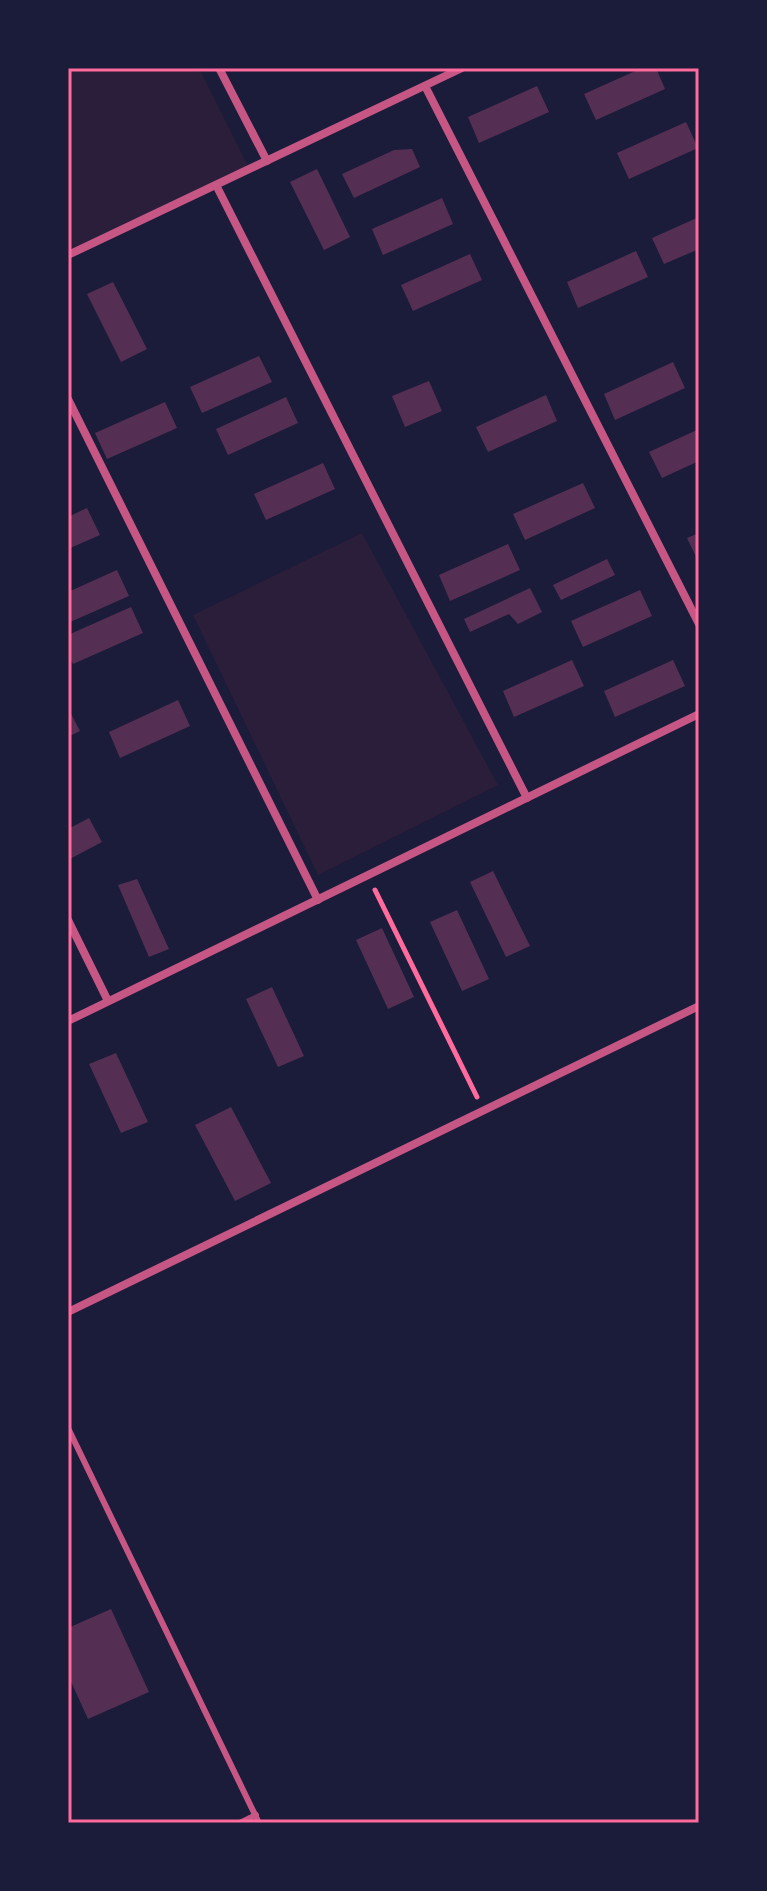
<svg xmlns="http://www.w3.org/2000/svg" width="767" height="1891" viewBox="0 0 767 1891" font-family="'Zilla Slab',serif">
  <rect width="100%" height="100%" fill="#1b1b3a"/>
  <g fill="#2a1e3b">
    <polygon points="68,68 199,68 248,166 68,257"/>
    <polygon points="362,533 498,785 318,875 193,615"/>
  </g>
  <g fill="#542f53">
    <polygon points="642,68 656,68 665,89 596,120 584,94"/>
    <polygon points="537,86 549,112 479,143 468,117"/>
    <polygon points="686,122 698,148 629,179 617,153"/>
    <polygon points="412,149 420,167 354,198 342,174 394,150"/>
    <polygon points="317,169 350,237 324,250 290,182"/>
    <polygon points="442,198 453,224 383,255 372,229"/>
    <polygon points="699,217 699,249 664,264 652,238"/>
    <polygon points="636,251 648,277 578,308 567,282"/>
    <polygon points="470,254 482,280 413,311 401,285"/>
    <polygon points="113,282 147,349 121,362 87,294"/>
    <polygon points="259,356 272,382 202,413 190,387"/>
    <polygon points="673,362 685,388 615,420 604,394"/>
    <polygon points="429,381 442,411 405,427 392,396"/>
    <polygon points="546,395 557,421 488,452 476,427"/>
    <polygon points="286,397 298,423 228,455 216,429"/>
    <polygon points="165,402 177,428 107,459 95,433"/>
    <polygon points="699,429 699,461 662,478 649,452"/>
    <polygon points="323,463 335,489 266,520 254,494"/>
    <polygon points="583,483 595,508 525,540 513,514"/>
    <polygon points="87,508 100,535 68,549 68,517"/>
    <polygon points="699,533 699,563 687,538"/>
    <polygon points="508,544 520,570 450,601 439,575"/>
    <polygon points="607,559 615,575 561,600 553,585"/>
    <polygon points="117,570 129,596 68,623 68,592"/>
    <polygon points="530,588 542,612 518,624 509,614 470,632 464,619"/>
    <polygon points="640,590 652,616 583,647 571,621"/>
    <polygon points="131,607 143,633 73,664 68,653 68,635"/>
    <polygon points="572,660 584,686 514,717 503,691"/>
    <polygon points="673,660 685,686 615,717 604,691"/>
    <polygon points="178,700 190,726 120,758 109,732"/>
    <polygon points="68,708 80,731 68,737"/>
    <polygon points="89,818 102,842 68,860 68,829"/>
    <polygon points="493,871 530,946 506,957 470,882"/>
    <polygon points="137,879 169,949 149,957 118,885"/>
    <polygon points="457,910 489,979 462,991 430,922"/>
    <polygon points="382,928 414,997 388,1009 356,940"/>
    <polygon points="272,987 304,1056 278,1067 246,999"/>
    <polygon points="116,1053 148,1122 121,1133 89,1064"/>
    <polygon points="231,1107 271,1183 235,1201 195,1125"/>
    <polygon points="111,1609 149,1692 88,1719 68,1675 68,1628"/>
  </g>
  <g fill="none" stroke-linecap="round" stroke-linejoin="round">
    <polyline stroke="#ff6b9d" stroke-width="5" points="375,890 477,1097"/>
    <g stroke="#c65784" stroke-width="6">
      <polyline points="68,1428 259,1823"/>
      <polyline points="240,1823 256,1815"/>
    </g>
    <g stroke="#c65784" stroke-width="8">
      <polyline points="219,68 267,161"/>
      <polyline points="425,86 699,624"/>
      <polyline points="216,185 527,798"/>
      <polyline points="68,255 462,68"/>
      <polyline points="68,399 318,900"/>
      <polyline points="68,920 108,1001"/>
      <polyline points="68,1021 699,714"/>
      <polyline points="68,1312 699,1006"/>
    </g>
  </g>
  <rect width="767" height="1891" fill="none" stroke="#1b1b3a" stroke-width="140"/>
  <rect x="70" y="70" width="627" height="1751" fill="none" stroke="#ff6b9d" stroke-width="3"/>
</svg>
